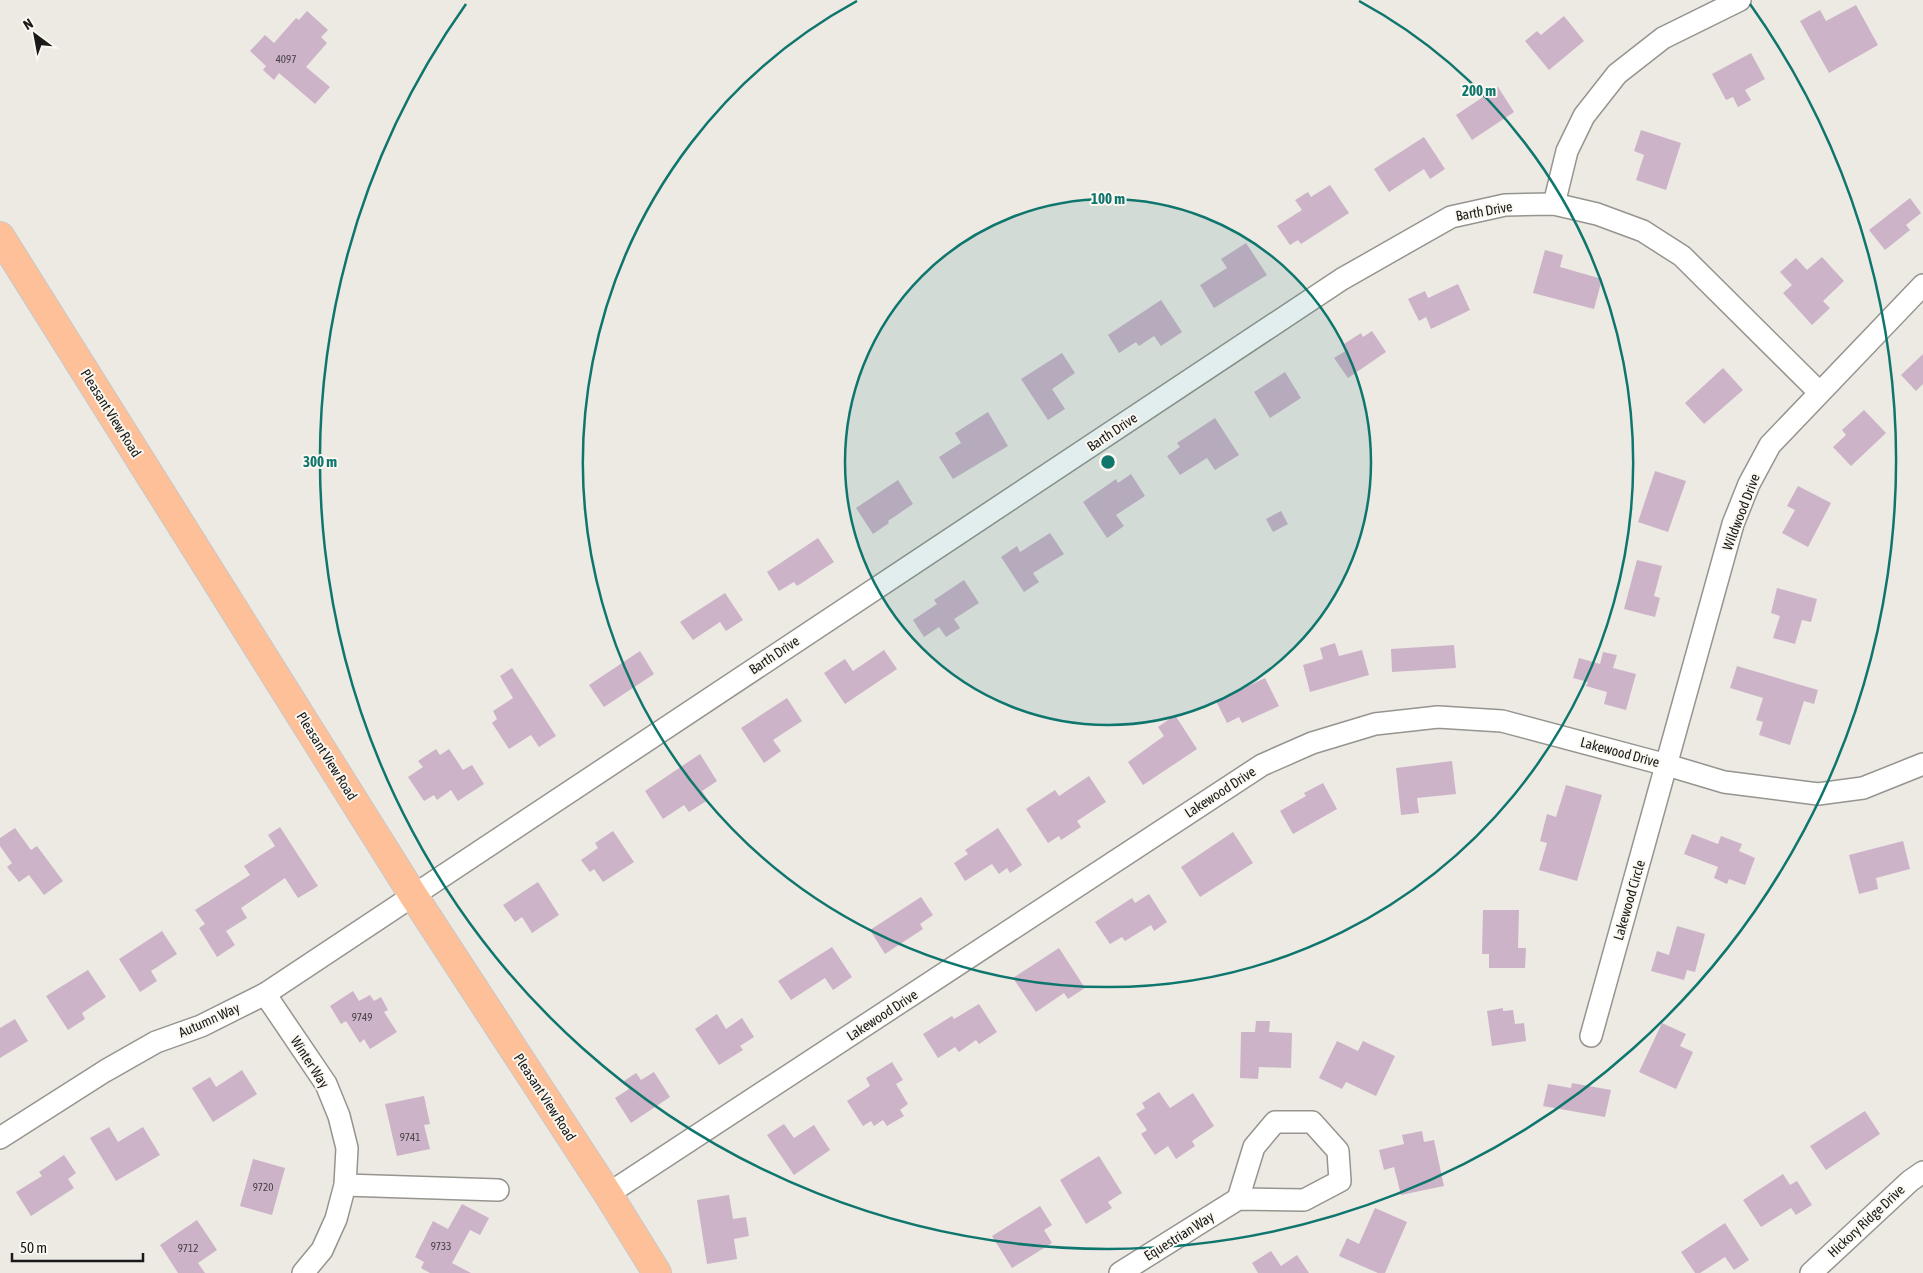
<svg xmlns="http://www.w3.org/2000/svg" width="1923" height="1273" viewBox="0 0 1923 1273" font-family="'Asap Condensed',sans-serif">
  <rect width="100%" height="100%" fill="#edeae4"/>
  <g fill="#ccb3c8">
    <polygon points="1856,5 1878,45 1829,73 1800,21 1820,10 1826,21"/>
    <polygon points="307,11 328,30 321,37 327,43 306,67 330,87 315,104 279,73 274,80 263,70 266,66 250,51 265,35 274,43 296,18 299,20"/>
    <polygon points="1564,16 1584,41 1549,70 1525,41 1537,31 1541,35"/>
    <polygon points="1751,53 1765,79 1745,90 1751,100 1738,107 1733,97 1726,100 1712,74"/>
    <polygon points="1498,87 1514,112 1472,140 1456,115"/>
    <polygon points="1641,130 1681,143 1666,190 1636,180 1644,155 1634,151"/>
    <polygon points="1424,137 1445,169 1430,179 1424,169 1389,192 1374,169"/>
    <polygon points="1330,185 1349,213 1301,244 1298,240 1290,245 1277,226 1302,210 1295,200 1308,192 1311,197"/>
    <polygon points="1910,198 1921,213 1906,225 1910,230 1885,250 1869,230"/>
    <polygon points="1246,243 1267,275 1214,308 1200,285 1227,268 1221,259"/>
    <polygon points="1545,250 1563,255 1560,267 1602,279 1594,309 1533,293"/>
    <polygon points="1822,257 1844,281 1823,301 1830,308 1812,325 1783,293 1792,285 1780,272 1796,258 1807,270"/>
    <polygon points="1458,284 1470,310 1431,329 1426,317 1419,321 1408,299 1425,291 1428,298"/>
    <polygon points="1161,300 1182,332 1161,346 1154,336 1139,346 1136,342 1119,353 1108,335"/>
    <polygon points="1372,331 1386,352 1348,378 1334,358 1347,350 1344,344 1361,333 1363,337"/>
    <polygon points="1062,353 1075,373 1052,389 1065,409 1048,420 1021,379"/>
    <polygon points="1923,354 1923,384 1916,391 1901,375"/>
    <polygon points="1723,368 1743,390 1704,424 1685,403"/>
    <polygon points="1285,372 1301,398 1270,418 1254,392"/>
    <polygon points="1864,410 1886,433 1851,466 1833,447 1846,435 1842,430"/>
    <polygon points="988,412 1008,446 953,479 939,457 961,443 955,433"/>
    <polygon points="1215,418 1239,455 1215,470 1207,458 1180,475 1167,456 1180,447 1177,443"/>
    <polygon points="1655,471 1686,481 1668,532 1638,522"/>
    <polygon points="1131,474 1145,496 1116,515 1124,526 1107,538 1083,502 1116,479 1118,483"/>
    <polygon points="898,480 913,504 888,521 889,523 873,534 856,508"/>
    <polygon points="1798,486 1831,503 1808,547 1782,533 1795,510 1787,506"/>
    <polygon points="1281,511 1288,524 1273,532 1266,519"/>
    <polygon points="1050,533 1064,554 1033,573 1039,582 1024,592 1001,557 1017,546 1020,552"/>
    <polygon points="818,538 834,562 797,586 794,582 779,591 767,572"/>
    <polygon points="1637,560 1662,566 1654,596 1660,598 1655,617 1624,609"/>
    <polygon points="964,580 979,603 954,619 960,628 946,637 939,627 924,637 913,620 937,604 934,600"/>
    <polygon points="1777,588 1817,599 1811,622 1802,620 1795,644 1773,638 1780,616 1771,613"/>
    <polygon points="725,593 743,620 726,631 720,622 693,640 680,622"/>
    <polygon points="1335,643 1339,656 1362,650 1369,675 1310,692 1303,665 1323,659 1320,648"/>
    <polygon points="1454,645 1456,668 1392,672 1391,649"/>
    <polygon points="884,650 897,669 845,704 824,673 845,659 853,671"/>
    <polygon points="640,651 654,674 604,707 589,685"/>
    <polygon points="1603,652 1617,655 1613,668 1636,674 1626,710 1604,704 1607,692 1586,686 1588,682 1573,678 1579,658 1600,664"/>
    <polygon points="1737,666 1818,690 1814,704 1804,701 1790,745 1759,735 1763,722 1756,720 1763,698 1730,688"/>
    <polygon points="512,668 556,736 539,747 531,735 509,749 492,723 497,719 493,711 513,698 500,676"/>
    <polygon points="1265,678 1279,706 1242,723 1239,717 1227,723 1216,701"/>
    <polygon points="787,698 802,721 773,740 781,751 764,763 741,728"/>
    <polygon points="1175,715 1197,749 1143,785 1128,762 1164,736 1158,727"/>
    <polygon points="436,749 440,755 449,749 463,770 472,765 484,784 458,801 451,790 437,800 434,795 424,801 408,777 423,767 418,761"/>
    <polygon points="700,754 717,781 702,791 708,800 689,812 684,805 663,819 645,791"/>
    <polygon points="1452,761 1456,794 1417,798 1419,813 1401,815 1396,768"/>
    <polygon points="1089,776 1106,802 1077,821 1081,827 1061,840 1059,836 1048,843 1026,809 1055,790 1059,796"/>
    <polygon points="1323,783 1337,809 1293,834 1280,811 1306,796 1304,793"/>
    <polygon points="1566,785 1602,795 1577,881 1539,870 1547,843 1540,841 1547,814 1556,817"/>
    <polygon points="280,827 318,886 298,898 285,878 241,908 247,918 226,931 235,945 217,957 199,928 205,924 195,910 250,875 244,866 275,846 268,835"/>
    <polygon points="15,828 31,850 37,846 63,881 44,895 29,875 19,882 7,867 12,863 0,846 0,838"/>
    <polygon points="998,828 1022,865 1010,873 1007,868 999,874 992,864 965,881 954,863 968,854 965,850"/>
    <polygon points="613,831 634,862 603,882 594,869 590,872 581,860 598,848 595,843"/>
    <polygon points="1233,832 1253,863 1200,897 1181,867"/>
    <polygon points="1692,834 1718,844 1721,836 1742,844 1739,851 1755,858 1745,885 1729,879 1727,884 1714,878 1718,867 1684,854"/>
    <polygon points="1903,841 1910,869 1876,878 1878,889 1859,894 1849,855"/>
    <polygon points="538,882 559,915 532,933 522,917 515,922 503,905"/>
    <polygon points="1149,894 1167,922 1154,931 1151,925 1125,941 1122,937 1110,944 1095,922 1132,898 1135,903"/>
    <polygon points="921,897 933,915 920,924 923,929 885,954 870,930"/>
    <polygon points="1483,910 1519,910 1518,948 1526,948 1525,968 1489,968 1489,954 1482,954"/>
    <polygon points="1677,926 1705,934 1695,972 1687,970 1684,980 1651,971 1657,951 1669,955"/>
    <polygon points="162,931 177,954 151,971 157,981 140,992 119,959"/>
    <polygon points="832,947 852,977 833,990 825,978 791,1000 778,981"/>
    <polygon points="1059,948 1085,988 1068,999 1064,993 1036,1012 1013,978"/>
    <polygon points="88,970 106,997 82,1013 85,1019 68,1030 46,996"/>
    <polygon points="353,991 359,1001 370,995 374,1001 381,997 388,1010 384,1012 397,1032 370,1049 364,1039 360,1043 346,1021 341,1024 330,1006"/>
    <polygon points="979,1004 997,1032 979,1044 976,1040 959,1052 955,1047 938,1058 923,1034 952,1016 954,1019"/>
    <polygon points="1503,1008 1503,1011 1513,1010 1515,1024 1524,1023 1526,1041 1492,1046 1487,1011"/>
    <polygon points="717,1014 726,1029 742,1018 754,1037 740,1046 743,1050 719,1065 695,1029"/>
    <polygon points="15,1019 28,1041 0,1058 0,1028"/>
    <polygon points="1256,1021 1270,1021 1269,1032 1292,1033 1291,1068 1259,1067 1258,1079 1240,1078 1241,1032 1255,1032"/>
    <polygon points="1662,1023 1686,1034 1680,1046 1693,1052 1676,1089 1639,1072"/>
    <polygon points="1337,1041 1358,1051 1363,1041 1395,1056 1376,1096 1346,1082 1342,1089 1319,1078"/>
    <polygon points="892,1062 903,1080 896,1084 908,1104 900,1110 904,1116 887,1126 883,1120 874,1126 871,1121 863,1126 847,1101 870,1086 866,1078"/>
    <polygon points="242,1070 257,1094 213,1122 192,1088 210,1077 216,1087"/>
    <polygon points="654,1072 670,1097 631,1123 615,1098 629,1089 624,1081 636,1073 641,1080"/>
    <polygon points="1572,1083 1611,1090 1605,1117 1543,1106 1548,1084 1571,1088"/>
    <polygon points="1159,1092 1170,1108 1193,1093 1214,1126 1192,1141 1195,1146 1176,1159 1168,1146 1155,1155 1141,1134 1147,1130 1136,1114 1145,1108 1142,1103"/>
    <polygon points="424,1096 430,1124 424,1125 430,1149 397,1156 385,1104"/>
    <polygon points="1865,1111 1880,1134 1826,1170 1810,1146"/>
    <polygon points="784,1124 794,1138 814,1125 830,1150 794,1175 767,1135"/>
    <polygon points="109,1127 118,1142 143,1127 160,1155 116,1181 90,1138"/>
    <polygon points="1422,1131 1424,1142 1434,1140 1444,1186 1401,1195 1394,1167 1384,1170 1379,1150 1404,1144 1402,1135"/>
    <polygon points="64,1155 76,1173 68,1179 74,1188 31,1216 16,1192 42,1176 39,1172"/>
    <polygon points="1099,1156 1122,1193 1108,1202 1112,1208 1086,1224 1060,1180"/>
    <polygon points="253,1159 285,1168 272,1215 240,1206"/>
    <polygon points="1783,1174 1790,1185 1797,1181 1812,1205 1796,1215 1791,1208 1761,1227 1743,1200"/>
    <polygon points="729,1195 733,1219 746,1217 749,1236 734,1239 737,1259 707,1264 697,1200"/>
    <polygon points="462,1204 489,1218 480,1235 470,1230 452,1263 471,1273 430,1273 421,1268 424,1262 415,1257 433,1221 448,1229"/>
    <polygon points="1040,1206 1052,1225 1044,1230 1052,1243 1012,1268 992,1236"/>
    <polygon points="1375,1208 1407,1222 1385,1273 1378,1273 1339,1256 1347,1238 1359,1244"/>
    <polygon points="197,1220 217,1250 198,1263 205,1273 178,1273 160,1245"/>
    <polygon points="1725,1223 1749,1260 1734,1270 1725,1257 1700,1273 1695,1273 1681,1252"/>
    <polygon points="1271,1251 1281,1266 1297,1255 1309,1273 1258,1273 1252,1263"/>
  </g>
  <g fill="none" stroke-linecap="round" stroke-linejoin="round">
    <defs>
      <g id="minor">
        <polyline points="1554,204 1567,151 1584,116 1617,74 1663,38 1740,0"/>
        <polyline points="265,994 326,1084 339,1116 347,1148 345,1185 336,1219 322,1250 303,1273"/>
        <polyline points="1591,1036 1733,524 1749,484 1770,445 1923,285"/>
        <polyline points="0,1138 105,1071 156,1042 201,1026 265,994 1342,279 1451,217 1505,205 1554,204 1597,214 1643,231 1682,256 1819,392"/>
        <polyline points="345,1185 498,1190"/>
        <polyline points="608,1194 1262,765 1312,743 1375,724 1438,717 1502,721 1667,765 1724,782 1818,794 1863,788 1923,764"/>
        <polyline points="1120,1273 1238,1199 1304,1200 1340,1181 1338,1151 1312,1122 1275,1122 1254,1147 1238,1199"/>
        <polyline points="1811,1273 1910,1181 1923,1172"/>
      </g>
      <polyline id="major" points="0,236 413,895 608,1194 657,1273"/>
    </defs>
    <use href="#minor" stroke="#96948e" stroke-width="24"/>
    <use href="#major" stroke="#c8c8c8" stroke-width="30"/>
    <use href="#minor" stroke="#fff" stroke-width="21"/>
    <use href="#major" stroke="#fdc099" stroke-width="28"/>
  </g>
  <circle cx="1108" cy="462" r="263" fill="#0f766e" fill-opacity=".12"/>
  <g fill="none" stroke="#0f766e" stroke-width="2.5">
    <circle cx="1108" cy="462" r="263"/>
    <path d="M1359 1A525 525 0 1 1 857 1"/>
    <path d="M1750 4A788 788 0 1 1 466 4"/>
  </g>
  <g text-anchor="middle" stroke-width="4" stroke-linejoin="round" paint-order="stroke">
    <g font-size="11" fill="#474044">
      <text x="286" y="63">4097</text>
      <text x="362" y="1021">9749</text>
      <text x="410" y="1141">9741</text>
      <text x="263" y="1191">9720</text>
      <text x="441" y="1250">9733</text>
      <text x="188" y="1252">9712</text>
    </g>
    <g font-size="14" fill="#1b1a18" stroke="#faf8f1">
      <text transform="translate(1484 211) rotate(-10)" y="5">Barth Drive</text>
      <text transform="translate(111 413) rotate(58)" y="5">Pleasant View Road</text>
      <text transform="translate(1112 432) rotate(-34)" y="5">Barth Drive</text>
      <text transform="translate(1741 512) rotate(-69)" y="5">Wildwood Drive</text>
      <text transform="translate(774 655) rotate(-34)" y="5">Barth Drive</text>
      <text transform="translate(1620 752) rotate(15)" y="5">Lakewood Drive</text>
      <text transform="translate(327 756) rotate(58)" y="5">Pleasant View Road</text>
      <text transform="translate(1220 792) rotate(-33)" y="5">Lakewood Drive</text>
      <text transform="translate(1629 900) rotate(-74)" y="5">Lakewood Circle</text>
      <text transform="translate(882 1015) rotate(-33)" y="5">Lakewood Drive</text>
      <text transform="translate(209 1020) rotate(-24)" y="5">Autumn Way</text>
      <text transform="translate(310 1062) rotate(57)" y="5">Winter Way</text>
      <text transform="translate(545 1097) rotate(57)" y="5">Pleasant View Road</text>
      <text transform="translate(1866 1221) rotate(-43)" y="5">Hickory Ridge Drive</text>
      <text transform="translate(1179 1236) rotate(-32)" y="5">Equestrian Way</text>
    </g>
  </g>
  <circle cx="1108" cy="462" r="8" fill="#0f766e" stroke="#faf8f1" stroke-width="2.5"/>
  <g font-size="15" text-anchor="middle" font-weight="bold" fill="#0f766e" stroke="#faf8f1" stroke-width="4" stroke-linejoin="round" paint-order="stroke">
    <text x="1479" y="96">200 m</text>
    <text x="1108" y="204">100 m</text>
    <text x="320" y="467">300 m</text>
  </g>
  <g transform="translate(35 35) rotate(328)" stroke="#faf8f1" stroke-width="4" paint-order="stroke">
  <path d="M0-4L9 19L0 12L-9 19Z" fill="#1b1a18"/>
  <text y="-8" font-size="14" font-weight="bold" text-anchor="middle" fill="#1b1a18">N</text>
  </g>
  <path d="M12 1253v8h131v-8" fill="none" stroke="#1b1a18" stroke-width="2.5"/>
  <text x="20" y="1253" font-size="15" fill="#1b1a18" stroke="#faf8f1" stroke-width="4" paint-order="stroke">50 m</text>
</svg>
